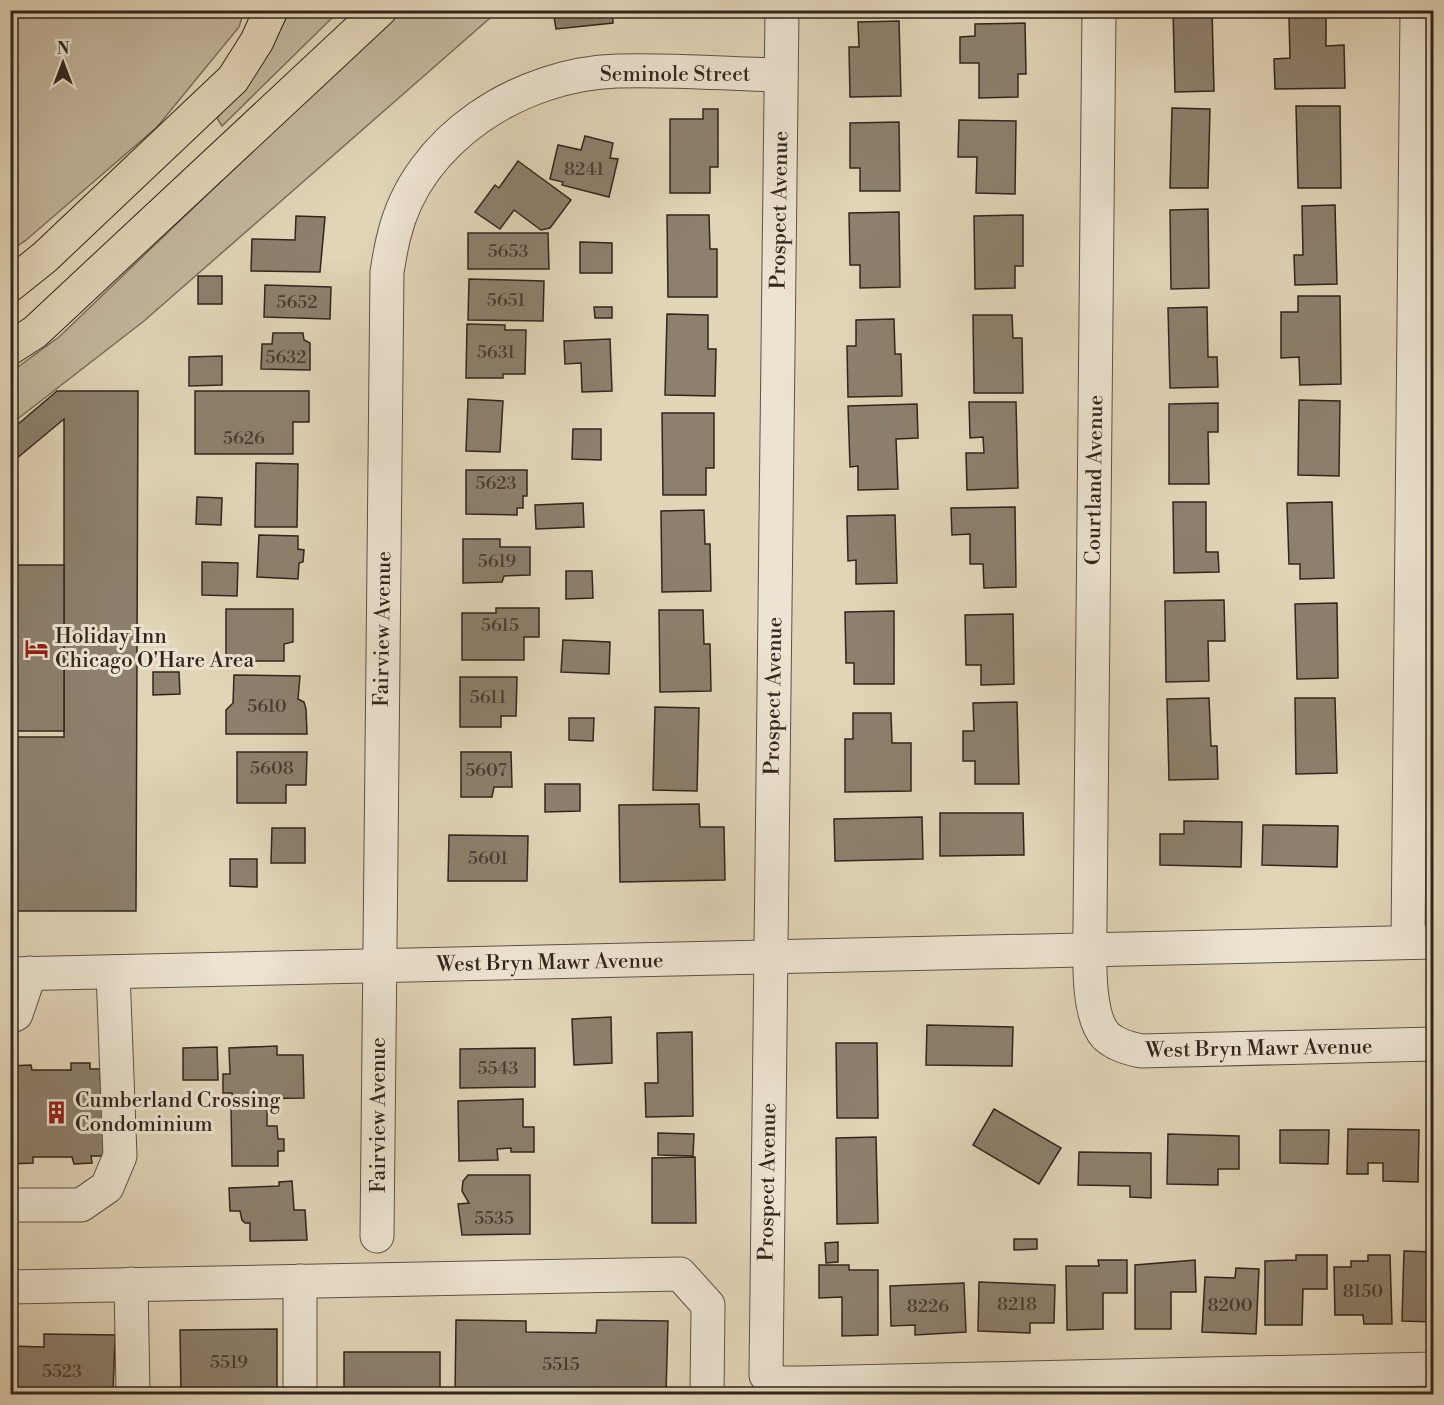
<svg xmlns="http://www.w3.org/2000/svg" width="1444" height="1405" viewBox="0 0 1444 1405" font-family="'Libre Bodoni',serif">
  <rect width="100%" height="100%" fill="#e1d4b7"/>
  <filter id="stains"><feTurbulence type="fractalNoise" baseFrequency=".00333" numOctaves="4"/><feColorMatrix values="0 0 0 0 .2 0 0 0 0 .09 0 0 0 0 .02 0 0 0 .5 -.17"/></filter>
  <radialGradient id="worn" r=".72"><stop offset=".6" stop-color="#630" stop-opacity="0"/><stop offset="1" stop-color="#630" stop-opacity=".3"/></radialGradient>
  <g fill="#c3b69d" stroke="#7a6e5d" stroke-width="1.5">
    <polygon points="11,10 244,11 239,27 157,127 25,241 11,250"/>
    <polygon points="290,11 339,11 222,126 217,118 261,65"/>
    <polygon points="398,11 498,11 144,321 11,424 11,372 59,337"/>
  </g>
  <g fill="#8d806d" stroke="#31261d" stroke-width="1.5">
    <polygon points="553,10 612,10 613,23 556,29"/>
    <rect x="632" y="10" width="27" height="3"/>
    <polygon points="1212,10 1214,91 1175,92 1173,11"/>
    <polygon points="1326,16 1326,46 1344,45 1345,88 1275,89 1274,59 1290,58 1289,17"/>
    <polygon points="899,21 901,96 850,97 849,47 859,47 858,22"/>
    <polygon points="1025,23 1026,74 1018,74 1018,97 979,98 979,63 960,63 960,37 975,36 975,24"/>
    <polygon points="1296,106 1340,106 1341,188 1298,188"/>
    <polygon points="1172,108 1210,109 1208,188 1170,188"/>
    <polygon points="703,109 718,109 718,167 710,167 710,193 670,193 670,119 703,119"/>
    <polygon points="959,120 1016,121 1015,194 976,193 977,157 958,157"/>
    <polygon points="899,122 900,191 860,191 860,168 850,168 850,123"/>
    <polygon points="585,136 613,143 610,158 618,159 609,197 562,185 563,182 550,179 558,145 581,150"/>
    <polygon points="518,161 571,200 550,228 541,230 514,210 500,229 475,212 495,185 499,188"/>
    <polygon points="1335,205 1337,284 1295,285 1294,255 1303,255 1302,206"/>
    <polygon points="1208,209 1209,288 1171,289 1170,210"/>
    <polygon points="899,212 900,287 860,288 860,265 850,265 849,213"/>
    <polygon points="667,215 709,215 710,249 717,249 717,297 668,297"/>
    <polygon points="1023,215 1023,266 1015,266 1015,288 975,289 974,216"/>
    <polygon points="296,216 325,217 320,272 251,271 252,239 295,240"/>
    <polygon points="468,233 548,233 549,269 468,269"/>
    <polygon points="580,242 612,243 612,273 580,273"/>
    <rect x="198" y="276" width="24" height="28"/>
    <polygon points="469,279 544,281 543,321 468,320"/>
    <polygon points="265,285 331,287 330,319 264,317"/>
    <polygon points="1298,296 1340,296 1341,384 1300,385 1299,357 1281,358 1281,312 1298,312"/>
    <polygon points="594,307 612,307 612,318 595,318"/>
    <polygon points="1207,307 1208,357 1217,357 1218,387 1170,388 1168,308"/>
    <polygon points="667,314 708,315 708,349 716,349 715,396 665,395"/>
    <polygon points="973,315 1012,315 1013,338 1022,338 1023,393 974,393"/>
    <polygon points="894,319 895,354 901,354 902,396 848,397 847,346 856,346 856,320"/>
    <polygon points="467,324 505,325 505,330 526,330 525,374 503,374 503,378 466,378"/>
    <polygon points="273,333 303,333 304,340 310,343 310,370 261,369 262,344 272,344"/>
    <polygon points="610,339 612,391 582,392 581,363 565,364 564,341"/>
    <polygon points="222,356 222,385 189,386 189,357"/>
    <polygon points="57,391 138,391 136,911 10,911 10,737 64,737 64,419 10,464 10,431"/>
    <polygon points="195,391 309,391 309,422 293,422 293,454 195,454"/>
    <polygon points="468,399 503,401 500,452 466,451"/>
    <polygon points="1299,400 1340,401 1339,476 1298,475"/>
    <polygon points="969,402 1016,402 1018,488 967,490 966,453 984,453 983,437 970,438"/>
    <polygon points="1218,403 1218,432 1208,432 1209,484 1169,484 1169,404"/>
    <polygon points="917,404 918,438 896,439 898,489 858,490 858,466 850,467 848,406"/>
    <polygon points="662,413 714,413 714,468 706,468 706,495 663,495"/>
    <polygon points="573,429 601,429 601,460 572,459"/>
    <polygon points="256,463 298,464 297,527 255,527"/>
    <polygon points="466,470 527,470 527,496 523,496 523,508 517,508 517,515 466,514"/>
    <polygon points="197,497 222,498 221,525 196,524"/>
    <polygon points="1173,502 1206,502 1206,552 1218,552 1219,572 1174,573"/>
    <polygon points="1332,502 1334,578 1300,579 1300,564 1289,564 1287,503"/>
    <polygon points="583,503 584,527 536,529 535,505"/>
    <polygon points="1015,507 1016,587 984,588 983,564 970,564 970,534 952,535 951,508"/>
    <polygon points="704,510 705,544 710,544 711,591 662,592 661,511"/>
    <polygon points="895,515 897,583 856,584 856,560 848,561 847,516"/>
    <polygon points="259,535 298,536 298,549 304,550 303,562 299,563 298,579 257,577"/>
    <polygon points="463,539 500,539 500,547 530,547 530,575 504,576 502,582 463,583"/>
    <polygon points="202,562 238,563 237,596 202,595"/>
    <rect x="10" y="565" width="54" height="166"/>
    <polygon points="566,571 592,571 593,598 566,599"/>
    <polygon points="1224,600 1225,641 1208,641 1209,681 1166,682 1165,601"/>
    <polygon points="1337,603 1338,678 1297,679 1295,604"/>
    <polygon points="496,608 539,608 539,637 524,637 524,660 462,660 462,613 496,613"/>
    <polygon points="226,609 293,609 293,642 284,644 284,661 226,661"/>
    <polygon points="659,610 703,610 704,644 710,644 711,691 660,692"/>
    <polygon points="894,611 894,684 854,684 854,663 846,663 845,612"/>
    <polygon points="1013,614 1014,684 981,685 981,665 966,665 965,615"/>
    <polygon points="563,640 610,642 609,674 561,672"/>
    <polygon points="153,672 179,672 180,694 153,695"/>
    <polygon points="234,675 300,676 298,699 304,702 306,709 307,734 226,734 226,710 233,703"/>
    <polygon points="460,677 517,677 516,716 501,716 501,727 460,727"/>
    <polygon points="1209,698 1211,746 1217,746 1218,779 1169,780 1167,699"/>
    <polygon points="1295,698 1335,698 1337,773 1296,774"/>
    <polygon points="1017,702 1019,784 975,784 975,761 963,761 963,731 974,731 973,703"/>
    <polygon points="655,707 699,708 697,791 653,790"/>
    <polygon points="853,713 891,713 892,743 911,743 911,791 845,792 845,739 853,739"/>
    <polygon points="569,718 594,718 593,741 569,740"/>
    <polygon points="237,752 307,752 306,785 286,785 286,803 237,803"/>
    <polygon points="461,752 511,752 512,787 494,787 492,797 461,797"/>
    <polygon points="545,784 580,784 580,811 545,812"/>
    <polygon points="699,804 700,827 724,827 725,880 620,882 619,805"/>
    <polygon points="940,813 1023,813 1024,855 940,856"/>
    <polygon points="922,817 923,859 835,861 834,819"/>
    <polygon points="1184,821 1242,822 1241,867 1160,865 1160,834 1184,834"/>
    <polygon points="1263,825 1338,826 1337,867 1262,865"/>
    <polygon points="272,828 305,828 305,863 271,863"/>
    <polygon points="449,835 528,836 527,881 448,881"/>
    <polygon points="230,859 257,859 257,887 230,886"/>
    <polygon points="611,1017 612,1063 574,1065 572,1019"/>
    <polygon points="927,1025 1013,1027 1012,1066 926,1065"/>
    <polygon points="692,1032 693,1116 646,1117 645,1083 658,1083 657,1033"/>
    <polygon points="836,1043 877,1043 878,1118 837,1118"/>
    <polygon points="277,1046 277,1055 303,1055 304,1098 233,1099 232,1093 223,1093 223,1074 230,1074 229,1048"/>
    <polygon points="217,1047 218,1080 183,1080 183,1048"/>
    <polygon points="535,1048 535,1087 460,1088 460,1049"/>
    <polygon points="71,1063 90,1063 90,1069 100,1069 104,1156 91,1156 92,1163 74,1164 72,1157 33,1157 33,1163 10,1164 10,1066 31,1065 32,1070 71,1070"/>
    <polygon points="523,1099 523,1127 534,1127 534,1152 511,1152 511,1148 497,1149 498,1160 459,1161 458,1101"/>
    <polygon points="267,1104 267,1126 277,1126 278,1139 284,1139 284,1151 278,1151 278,1166 232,1166 231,1105"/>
    <polygon points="994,1109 1061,1148 1039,1184 973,1145"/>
    <polygon points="1348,1129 1419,1130 1418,1182 1383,1181 1383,1163 1368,1163 1368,1174 1347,1174"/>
    <polygon points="1280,1130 1329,1130 1328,1164 1280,1163"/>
    <polygon points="658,1133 694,1134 693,1156 658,1155"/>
    <polygon points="1168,1134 1239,1136 1239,1169 1218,1169 1218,1185 1167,1184"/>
    <polygon points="876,1137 878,1223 837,1224 836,1138"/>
    <polygon points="1079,1152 1151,1153 1151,1198 1130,1197 1130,1186 1078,1185"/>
    <polygon points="695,1157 696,1223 652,1223 652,1158"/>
    <polygon points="468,1175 530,1175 530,1234 462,1235 458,1204 469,1203 462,1191 463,1181"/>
    <polygon points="292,1181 294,1210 305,1210 307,1240 250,1241 250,1223 245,1223 242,1220 240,1211 230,1211 229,1188 279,1186 279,1182"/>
    <polygon points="1014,1239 1037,1239 1037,1249 1014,1250"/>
    <polygon points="838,1242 838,1262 826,1263 825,1243"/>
    <polygon points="1404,1251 1434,1252 1434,1322 1402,1321"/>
    <polygon points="1296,1255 1327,1255 1327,1289 1303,1289 1302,1325 1265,1325 1265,1261 1296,1260"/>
    <polygon points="1368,1255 1390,1255 1392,1324 1364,1324 1363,1315 1335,1315 1334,1267 1351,1267 1351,1261 1368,1261"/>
    <polygon points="1098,1260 1127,1260 1127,1293 1103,1293 1103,1329 1067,1330 1066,1266 1099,1266"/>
    <polygon points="1195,1260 1196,1292 1171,1292 1171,1329 1135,1329 1135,1265"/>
    <polygon points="819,1265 849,1265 849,1270 878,1270 878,1335 842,1336 842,1297 819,1298"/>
    <polygon points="1236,1268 1259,1269 1256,1334 1202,1332 1205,1277 1235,1278"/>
    <polygon points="979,1282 1055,1285 1054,1323 1030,1323 1030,1333 978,1331"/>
    <polygon points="964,1283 966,1332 915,1335 915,1325 891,1326 890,1286"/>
    <polygon points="456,1320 526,1321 526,1332 596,1333 597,1320 668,1321 666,1394 455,1394"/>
    <polygon points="277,1329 277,1394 181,1394 180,1330"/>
    <polygon points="44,1334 115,1335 113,1394 10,1394 10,1346 44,1347"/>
    <rect x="344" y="1352" width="96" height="42"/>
  </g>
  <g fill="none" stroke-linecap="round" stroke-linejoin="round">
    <defs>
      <g id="minor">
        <polyline points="782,10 766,1375 779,1383 802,1383 1434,1369"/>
        <path d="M1099,10L1090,924C1090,952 1086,1015 1106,1036C1116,1045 1128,1048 1141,1051L1434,1044"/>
        <polyline points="1408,942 1417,10"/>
        <polyline points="10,974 1434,942"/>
        <polyline points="10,1017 16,1014 30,973"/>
        <polyline points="10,1205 81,1205 107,1187 120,1156 113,972"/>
        <path d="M377,1236L387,272C389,260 391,247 394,236C417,138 521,74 617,71C671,69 727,74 781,75"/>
        <polyline points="131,1284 133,1394"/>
        <polyline points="10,1287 680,1274 708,1305 707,1394"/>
        <polyline points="300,1394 300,1281"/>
      </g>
      <g id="highway">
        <polyline points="10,285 45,257 233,79 257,41 271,10"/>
        <polyline points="10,348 35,332 380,10"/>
      </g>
    </defs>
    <use href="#minor" stroke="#5d5244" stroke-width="35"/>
    <use href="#highway" stroke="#31261d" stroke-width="35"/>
    <use href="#minor" stroke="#ece3d0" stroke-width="33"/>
    <use href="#highway" stroke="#e1d4b7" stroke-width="33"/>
  </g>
  <defs>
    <symbol id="hotel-bare" viewBox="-9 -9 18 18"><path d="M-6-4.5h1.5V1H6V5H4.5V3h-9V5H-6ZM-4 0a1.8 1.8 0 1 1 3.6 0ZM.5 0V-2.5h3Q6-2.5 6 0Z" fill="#8f2418" stroke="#ece3d0" stroke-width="2.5" paint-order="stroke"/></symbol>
    <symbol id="building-bare" viewBox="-9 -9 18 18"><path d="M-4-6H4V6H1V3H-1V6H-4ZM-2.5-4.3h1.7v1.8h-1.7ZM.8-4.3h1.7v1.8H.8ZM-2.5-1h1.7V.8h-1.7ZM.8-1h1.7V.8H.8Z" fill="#8f2418" stroke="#ece3d0" stroke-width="2.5" paint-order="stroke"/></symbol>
  </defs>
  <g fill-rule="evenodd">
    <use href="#hotel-bare" x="20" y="632" width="33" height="33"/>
    <use href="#building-bare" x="40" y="1096" width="33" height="33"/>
  </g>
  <g text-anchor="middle" stroke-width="6" stroke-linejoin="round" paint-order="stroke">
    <g font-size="18" fill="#483c31">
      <text x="584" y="175">8241</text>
      <text x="508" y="257">5653</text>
      <text x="506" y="306">5651</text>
      <text x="297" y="308">5652</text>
      <text x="496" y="358">5631</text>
      <text x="286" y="363">5632</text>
      <text x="244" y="444">5626</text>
      <text x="496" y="489">5623</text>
      <text x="497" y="567">5619</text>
      <text x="500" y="631">5615</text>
      <text x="488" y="703">5611</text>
      <text x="267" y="712">5610</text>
      <text x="272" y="774">5608</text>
      <text x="486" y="776">5607</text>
      <text x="488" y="864">5601</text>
      <text x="498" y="1074">5543</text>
      <text x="494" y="1224">5535</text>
      <text x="1363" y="1297">8150</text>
      <text x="1017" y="1310">8218</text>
      <text x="1230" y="1311">8200</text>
      <text x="928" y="1312">8226</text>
      <text x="229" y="1368">5519</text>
      <text x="561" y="1370">5515</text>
      <text x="62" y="1377">5523</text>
    </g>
    <g font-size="21" fill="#31261d" stroke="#ece3d0">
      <text x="675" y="81">Seminole Street</text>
      <text transform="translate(779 210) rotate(-89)" y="7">Prospect Avenue</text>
      <text transform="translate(1094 480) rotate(-89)" y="7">Courtland Avenue</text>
      <text transform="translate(382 629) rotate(-89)" y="7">Fairview Avenue</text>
      <text transform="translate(773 696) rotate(-89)" y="7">Prospect Avenue</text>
      <text transform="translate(550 962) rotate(-1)" y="7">West Bryn Mawr Avenue</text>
      <text transform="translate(1259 1048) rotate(-1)" y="7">West Bryn Mawr Avenue</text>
      <text transform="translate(378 1115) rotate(-90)" y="7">Fairview Avenue</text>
      <text transform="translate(767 1182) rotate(-89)" y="7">Prospect Avenue</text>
    </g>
    <g font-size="21" fill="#31261d" stroke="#ece3d0" text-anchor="start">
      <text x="55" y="643">Holiday Inn<tspan x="55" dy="24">Chicago O'Hare Area</tspan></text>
      <text x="75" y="1107">Cumberland Crossing<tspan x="75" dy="24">Condominium</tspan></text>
    </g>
  </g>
  <rect width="1444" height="1405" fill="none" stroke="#e1d4b7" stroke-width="36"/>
  <rect x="12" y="12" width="1420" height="1381" fill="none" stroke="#31261d" stroke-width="3"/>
  <rect x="18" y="18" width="1408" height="1369" fill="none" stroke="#31261d" stroke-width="1.5"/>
  <g transform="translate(63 63)" stroke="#ece3d0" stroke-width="4.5" paint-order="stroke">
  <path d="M0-4.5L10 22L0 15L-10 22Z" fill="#31261d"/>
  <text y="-9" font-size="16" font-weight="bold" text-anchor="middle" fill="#31261d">N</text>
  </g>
  <rect width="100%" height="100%" filter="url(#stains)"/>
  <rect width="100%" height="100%" fill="url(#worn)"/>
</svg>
